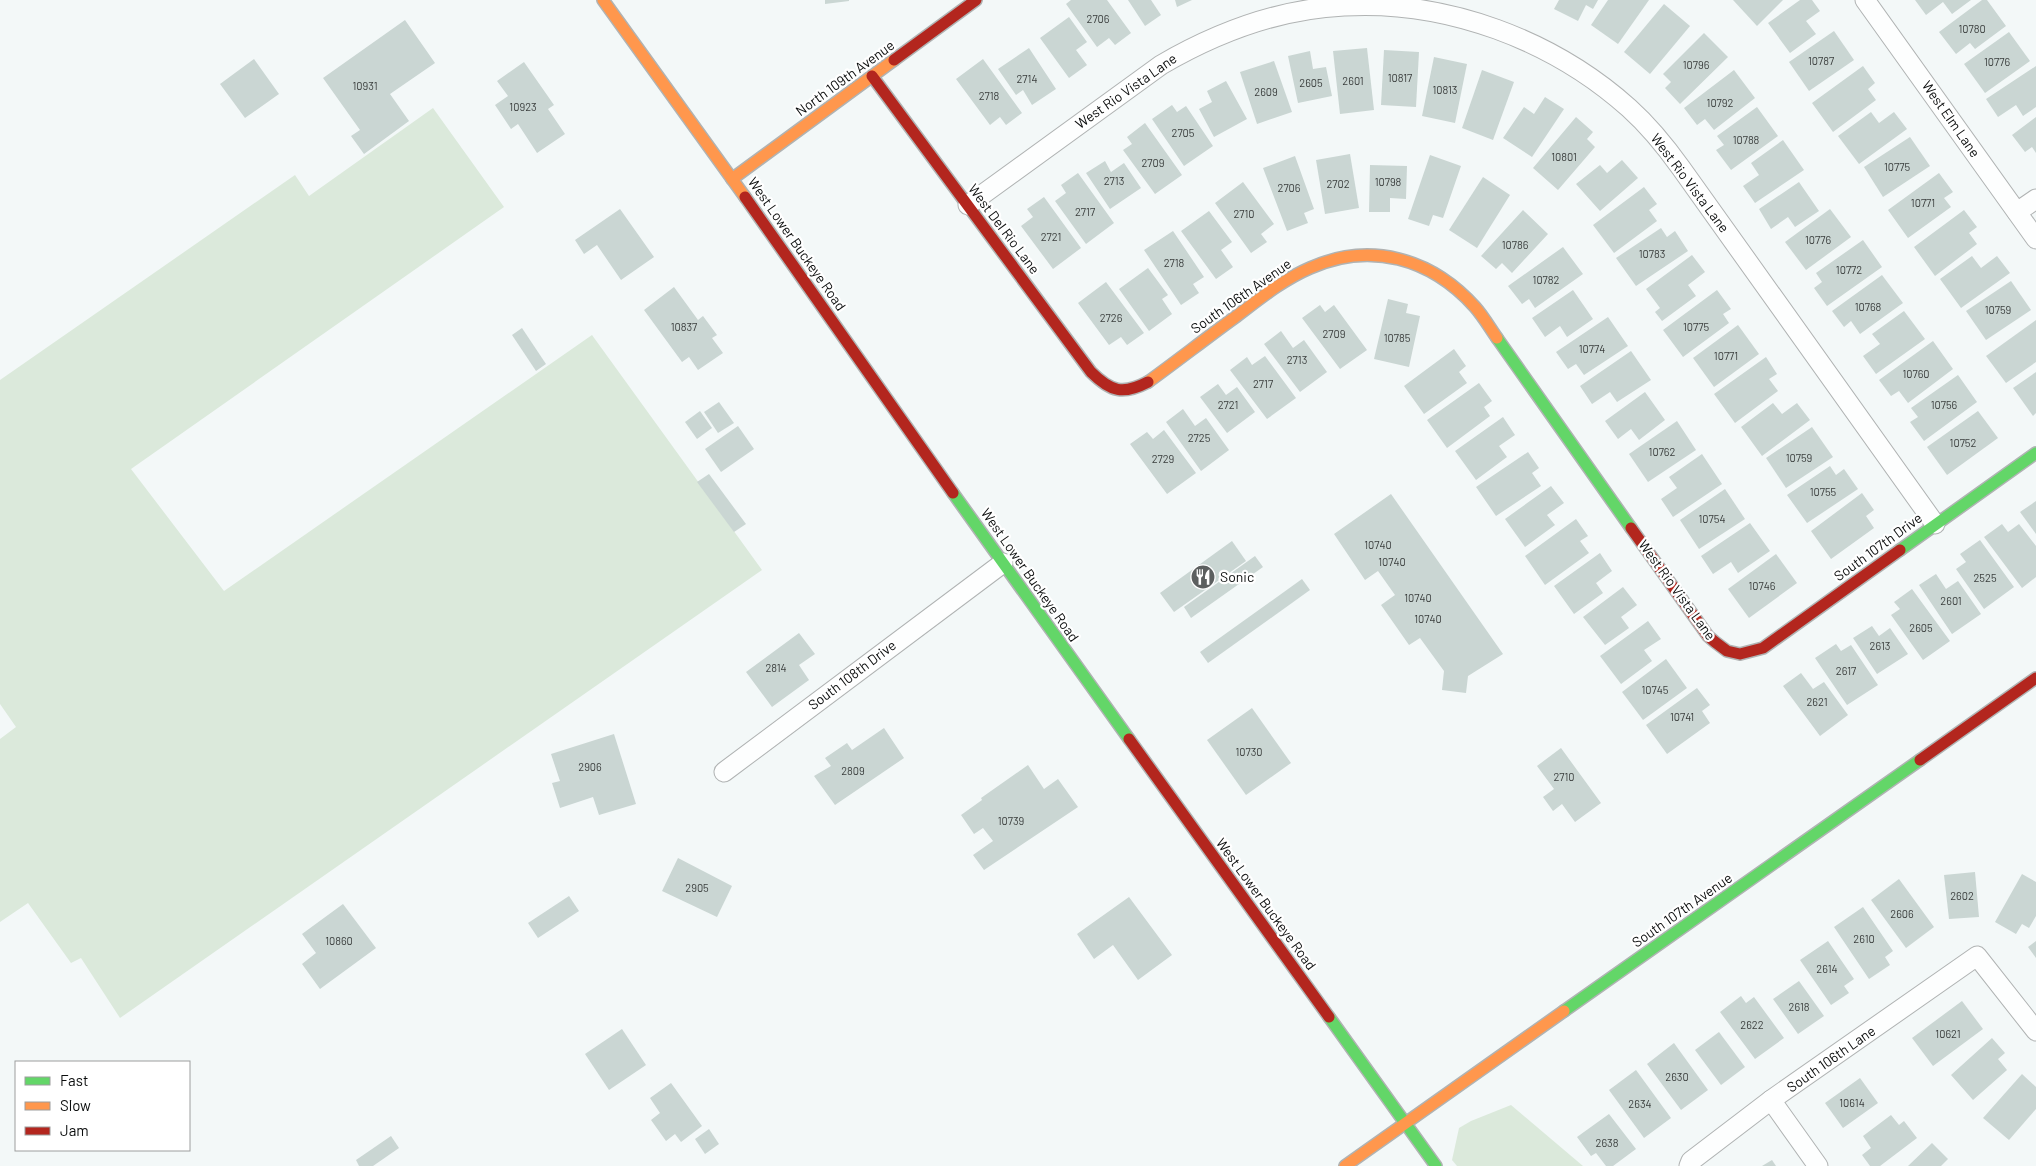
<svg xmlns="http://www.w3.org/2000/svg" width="2036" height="1166" viewBox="0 0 2036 1166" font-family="Barlow,sans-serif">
  <rect width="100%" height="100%" fill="#f3f8f8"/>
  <g fill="#dbe9db">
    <polygon points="433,108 504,207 131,469 224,591 592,335 762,570 120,1018 81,958 71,963 28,903 0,922 0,739 16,727 0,704 0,380 295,175 309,196"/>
    <polygon points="1511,1105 1583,1166 1457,1166 1452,1160 1459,1128 1471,1121"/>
  </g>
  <g fill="#cad6d3">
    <polygon points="825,0 849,0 849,1 825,4"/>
    <polygon points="1071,0 1107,0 1131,33 1115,45 1109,38 1097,47 1066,4"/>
    <polygon points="1128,0 1151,0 1161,15 1145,26"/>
    <polygon points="1175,0 1192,0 1177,7"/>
    <polygon points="1559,0 1598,0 1593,9 1586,5 1578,21 1554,9"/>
    <polygon points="1608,0 1649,0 1618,44 1591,25"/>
    <polygon points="1733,0 1783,0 1757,26"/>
    <polygon points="1800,0 1812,0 1820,11 1806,21 1816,34 1790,53 1768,23"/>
    <polygon points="1915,0 1971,0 1952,14 1943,2 1926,15"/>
    <polygon points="1982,0 1987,0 2006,26 1975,49 1970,43 1956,54 1939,32"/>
    <polygon points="1664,4 1690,26 1650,74 1624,52"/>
    <polygon points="1069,17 1087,42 1076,50 1087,65 1069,78 1040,38"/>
    <polygon points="405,20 435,63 390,94 409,121 364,154 351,136 360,130 323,78"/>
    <polygon points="1834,31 1854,60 1809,91 1789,62"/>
    <polygon points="2009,32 2030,61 1985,93 1964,64"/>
    <polygon points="1704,33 1728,57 1680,104 1665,88 1671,82 1663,74"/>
    <polygon points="1029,48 1056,89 1032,105 1023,90 1016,95 998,69"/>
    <polygon points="1367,48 1374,110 1340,114 1333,51"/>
    <polygon points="1384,50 1419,52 1416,107 1381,105"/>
    <polygon points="1310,51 1313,69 1326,67 1332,96 1298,103 1288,56"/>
    <polygon points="1434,57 1467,64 1455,123 1422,116"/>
    <polygon points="254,59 279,94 245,118 220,84"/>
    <polygon points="983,59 1022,113 1006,125 1000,117 990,125 956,79"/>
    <polygon points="1274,61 1292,112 1257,124 1240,72"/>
    <polygon points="524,62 554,105 548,109 565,134 537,153 518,124 511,129 495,105 508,96 497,81"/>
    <polygon points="1863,66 1875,83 1868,89 1876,100 1833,132 1812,103"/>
    <polygon points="2036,66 2036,107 2023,116 2016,105 1998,117 1986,99"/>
    <polygon points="1482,70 1514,82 1493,140 1462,128"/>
    <polygon points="1734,70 1755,98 1714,130 1705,119 1697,125 1684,108"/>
    <polygon points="1226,81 1247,119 1214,137 1199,109 1212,102 1207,91"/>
    <polygon points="1545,97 1564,109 1532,157 1503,138 1524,107 1534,114"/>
    <polygon points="1172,105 1177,112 1186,106 1213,146 1184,166 1152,119"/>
    <polygon points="1757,107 1778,136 1731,170 1716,150 1724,145 1717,136"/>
    <polygon points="1871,112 1879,123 1894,112 1907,129 1859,164 1838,136"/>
    <polygon points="1576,117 1593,132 1587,139 1595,147 1558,190 1533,168"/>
    <polygon points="2036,117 2036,153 2032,147 2025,152 2012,135"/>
    <polygon points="1145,123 1182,175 1155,194 1123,150 1132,144 1127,137"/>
    <polygon points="1910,137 1930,166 1883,197 1864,167"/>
    <polygon points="1783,140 1804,170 1755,203 1743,186 1759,175 1751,163"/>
    <polygon points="1350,154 1359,208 1325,214 1316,160"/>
    <polygon points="1430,155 1461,166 1443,218 1433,215 1429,226 1408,219"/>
    <polygon points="1295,156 1314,209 1304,213 1308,223 1287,231 1263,168"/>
    <polygon points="1622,160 1638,178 1600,211 1576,184 1600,165 1607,173"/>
    <polygon points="1105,161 1111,172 1124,163 1141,188 1110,209 1086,173"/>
    <polygon points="1370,165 1407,166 1406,199 1390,198 1390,212 1369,212"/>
    <polygon points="1078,173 1114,223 1086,244 1055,201 1066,193 1061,185"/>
    <polygon points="1939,173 1953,192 1944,198 1951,207 1908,238 1888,210"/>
    <polygon points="1483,177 1510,195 1477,248 1449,230"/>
    <polygon points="1243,182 1274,224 1261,234 1267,242 1251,253 1215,203"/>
    <polygon points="1799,182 1819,211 1795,227 1788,217 1771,229 1759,209"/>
    <polygon points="1644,187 1657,204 1649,210 1657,221 1614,253 1593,225"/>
    <polygon points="1044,197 1081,248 1053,269 1021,226 1033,217 1027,209"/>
    <polygon points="620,209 654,257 621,280 597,245 584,254 575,240"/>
    <polygon points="1830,209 1851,237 1806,270 1785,242"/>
    <polygon points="1523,210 1548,234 1512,273 1502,263 1496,269 1481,256"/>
    <polygon points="1964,210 1977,227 1969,233 1977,244 1935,276 1914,247"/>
    <polygon points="1209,211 1232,242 1221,250 1233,267 1216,279 1181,231"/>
    <polygon points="1661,228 1667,237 1675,231 1688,251 1636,286 1616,258"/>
    <polygon points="1173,231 1204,277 1193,284 1199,293 1181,305 1144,250"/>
    <polygon points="1863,240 1882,267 1827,306 1814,288 1822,282 1816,273"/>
    <polygon points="1563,247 1583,274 1535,308 1529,299 1522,304 1508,286"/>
    <polygon points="1692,255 1705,272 1688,285 1696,296 1662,321 1655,312 1660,308 1646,289"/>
    <polygon points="1972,256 1981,268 1997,256 2010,273 1961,308 1940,279"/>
    <polygon points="1148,268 1168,295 1162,299 1172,314 1149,331 1119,289"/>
    <polygon points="1882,275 1903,303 1860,334 1851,321 1844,327 1832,311"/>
    <polygon points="2011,281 2031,310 1986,340 1966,311"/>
    <polygon points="1106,282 1144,333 1127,345 1121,337 1109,345 1078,303"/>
    <polygon points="674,287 698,320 703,316 717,335 712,338 723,353 698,370 689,357 682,362 644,310"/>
    <polygon points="1573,290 1593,319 1567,337 1560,326 1545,337 1532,318"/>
    <polygon points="1717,290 1731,309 1723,314 1729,323 1683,357 1663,330"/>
    <polygon points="1388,299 1408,304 1406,313 1420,316 1409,367 1374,359"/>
    <polygon points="1320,305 1325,312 1334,305 1367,350 1340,369 1302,318"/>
    <polygon points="1904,311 1925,339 1876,374 1863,356 1880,344 1872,334"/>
    <polygon points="1608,317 1628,346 1584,375 1576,364 1568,369 1556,352"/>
    <polygon points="2036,320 2036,362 2006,383 1986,356"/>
    <polygon points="1738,325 1759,354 1714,387 1693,358"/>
    <polygon points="522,328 546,364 536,371 512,335"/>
    <polygon points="1281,331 1293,348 1304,340 1327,372 1300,392 1264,344"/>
    <polygon points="1933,341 1953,369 1908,403 1899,391 1891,396 1879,380"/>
    <polygon points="1454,349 1466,366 1459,372 1467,383 1424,414 1404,386"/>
    <polygon points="1631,351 1651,380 1617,402 1610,392 1592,404 1580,386"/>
    <polygon points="1265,356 1296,398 1267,419 1230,370 1247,357 1252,365"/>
    <polygon points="1766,357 1777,374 1769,379 1778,391 1735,423 1714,394"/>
    <polygon points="2036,372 2036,413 2033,416 2013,388"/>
    <polygon points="1958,375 1977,402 1924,441 1910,422 1918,417 1911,408"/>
    <polygon points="1479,383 1492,401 1484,407 1490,416 1447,448 1427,420"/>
    <polygon points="1218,384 1226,395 1237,387 1255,412 1227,433 1200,397"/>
    <polygon points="1645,392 1665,420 1639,440 1631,429 1618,439 1605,421"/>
    <polygon points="719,402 734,423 718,433 704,412"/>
    <polygon points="1773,403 1782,414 1797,403 1810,420 1762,456 1741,427"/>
    <polygon points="1183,409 1195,426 1206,418 1229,450 1201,471 1166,422"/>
    <polygon points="700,411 712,428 697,439 685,422"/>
    <polygon points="1978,411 1998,438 1947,475 1927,447"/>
    <polygon points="1503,417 1515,435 1499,446 1507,457 1476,480 1455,451"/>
    <polygon points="1677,421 1696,450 1648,482 1629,454"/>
    <polygon points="738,426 754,449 721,472 705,449"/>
    <polygon points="1812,427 1833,457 1786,488 1766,458"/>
    <polygon points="1164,430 1196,473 1167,494 1130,444 1147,432 1153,439"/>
    <polygon points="1528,452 1539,468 1532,473 1541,486 1496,516 1476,487"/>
    <polygon points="1702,454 1722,484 1673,517 1661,499 1677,488 1669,477"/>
    <polygon points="1830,466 1836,475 1844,469 1858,489 1807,523 1787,495"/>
    <polygon points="709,474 746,524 734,532 697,482"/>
    <polygon points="1551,486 1564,503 1547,515 1555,525 1525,547 1505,519"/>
    <polygon points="1725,489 1745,519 1699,549 1680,520"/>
    <polygon points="1862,493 1874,510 1866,516 1874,528 1831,559 1811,531"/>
    <polygon points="1391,494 1503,654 1468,676 1466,693 1442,690 1444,671 1420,638 1409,645 1381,605 1395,595 1378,571 1365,580 1334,534"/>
    <polygon points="2036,501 2036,534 2020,512"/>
    <polygon points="1576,519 1588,536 1580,541 1589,553 1545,585 1525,556"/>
    <polygon points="1750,523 1770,551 1738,573 1731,562 1713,574 1701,556"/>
    <polygon points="2002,524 2008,532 2019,524 2036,546 2036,577 2022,588 1984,537"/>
    <polygon points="1980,540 2014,587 1984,609 1956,569 1966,562 1960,554"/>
    <polygon points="1232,541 1246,561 1174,612 1160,593"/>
    <polygon points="1600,553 1612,571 1596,583 1603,593 1574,614 1554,586"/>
    <polygon points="1776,554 1797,583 1749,618 1728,589"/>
    <polygon points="1255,556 1263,567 1191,618 1184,607"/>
    <polygon points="1936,574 1946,589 1958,581 1981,614 1952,634 1919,585"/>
    <polygon points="1302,579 1310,590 1208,663 1200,652"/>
    <polygon points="1623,587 1637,605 1621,617 1629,628 1605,645 1583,617"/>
    <polygon points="1912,589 1950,641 1923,660 1891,615 1900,609 1894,602"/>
    <polygon points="1648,621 1661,639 1644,650 1652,661 1621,684 1600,656"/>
    <polygon points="1872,626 1879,636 1890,628 1908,654 1877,674 1853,638"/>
    <polygon points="799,633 815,654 799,665 809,680 772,707 746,672"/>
    <polygon points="1836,644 1841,651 1851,645 1878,685 1847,705 1815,658"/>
    <polygon points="1666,659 1687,688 1643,720 1622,692"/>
    <polygon points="1801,673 1813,689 1824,682 1848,715 1820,736 1783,686"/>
    <polygon points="1697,688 1710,705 1702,711 1710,723 1667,754 1646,725"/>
    <polygon points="1252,708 1291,763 1246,795 1207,740"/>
    <polygon points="884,728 904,758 835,805 814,776 831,766 825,758 847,743 852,750"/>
    <polygon points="614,734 636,804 599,815 593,797 560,808 552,783 560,781 551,754"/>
    <polygon points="1561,748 1601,803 1575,822 1562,804 1553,811 1543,797 1554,789 1537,766"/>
    <polygon points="1028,765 1044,789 1058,779 1078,807 984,870 973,855 993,841 983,828 974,834 961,815 982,800 981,798"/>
    <polygon points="678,858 732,886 717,917 662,891"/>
    <polygon points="1975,872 1979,917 1949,919 1944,875"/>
    <polygon points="2022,874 2036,882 2036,916 2029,928 2022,924 2016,934 1995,922"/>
    <polygon points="1899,879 1934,927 1906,948 1871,900"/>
    <polygon points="569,896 579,911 538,938 528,923"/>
    <polygon points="1129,897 1172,955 1138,980 1113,945 1094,959 1077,934"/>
    <polygon points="343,904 376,948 320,989 302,964 316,953 302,934"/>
    <polygon points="1863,907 1893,951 1885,957 1890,965 1869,979 1834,927"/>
    <polygon points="1828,941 1854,979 1844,986 1849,993 1831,1005 1800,960"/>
    <polygon points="2036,941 2036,958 2028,947"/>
    <polygon points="1799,981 1824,1016 1798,1034 1773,999"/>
    <polygon points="1741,996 1746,1003 1754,997 1784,1038 1755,1059 1720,1012"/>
    <polygon points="1962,1001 1983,1029 1933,1066 1912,1038"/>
    <polygon points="622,1029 646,1065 609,1090 585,1054"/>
    <polygon points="1719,1032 1745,1067 1721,1085 1695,1050"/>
    <polygon points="1992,1038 2005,1053 1998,1059 2007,1070 1973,1100 1951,1075"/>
    <polygon points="1674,1043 1708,1090 1681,1110 1647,1064"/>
    <polygon points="1636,1070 1671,1118 1644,1138 1609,1090"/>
    <polygon points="2022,1074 2036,1087 2036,1109 2009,1140 1983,1118"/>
    <polygon points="1860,1078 1878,1103 1843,1128 1825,1103"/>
    <polygon points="671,1083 702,1126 681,1142 675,1134 666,1141 651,1120 660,1113 650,1098"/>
    <polygon points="1609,1114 1636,1149 1613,1166 1606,1166 1596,1153 1591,1156 1577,1137"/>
    <polygon points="1891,1115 1899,1125 1904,1121 1917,1138 1880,1166 1870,1166 1862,1155 1871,1148 1863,1136"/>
    <polygon points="709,1129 719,1144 705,1154 695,1139"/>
    <polygon points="391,1136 399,1148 373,1166 359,1166 356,1160"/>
    <polygon points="1932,1143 1948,1159 1941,1166 1908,1166"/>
    <polygon points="1772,1160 1776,1166 1762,1166"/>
  </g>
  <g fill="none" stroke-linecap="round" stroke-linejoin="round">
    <defs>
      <g id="street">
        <polyline points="1865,0 2036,239"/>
        <path d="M968,205L1161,65C1216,33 1279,9 1344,6C1447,0 1553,40 1629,108C1649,126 1666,147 1681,168L1935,524"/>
        <polyline points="2017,212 2036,199"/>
        <polyline points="724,772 1003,563"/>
        <polyline points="1771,1100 1818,1166"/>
        <polyline points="1689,1166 1691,1161 1771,1100 1977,956 2036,1031"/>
      </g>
      <g id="fast">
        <polyline points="1497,338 1631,528"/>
        <polyline points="953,493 1129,739"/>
        <polyline points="1900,550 2036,453"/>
        <polyline points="1564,1011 1920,760"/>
        <polyline points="1329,1017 1436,1166"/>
      </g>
      <g id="slow">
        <polyline points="603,0 745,197"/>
        <polyline points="732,179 894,60"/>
        <path d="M1148,382C1177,361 1205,339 1234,318C1258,300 1282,280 1310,268C1370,241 1431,258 1475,307C1483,316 1490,328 1497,338"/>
        <polyline points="1345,1166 1564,1011"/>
      </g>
      <g id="jam">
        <polyline points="894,60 976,0"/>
        <path d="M872,76L1091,372C1111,392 1123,395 1148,382"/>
        <polyline points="745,197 953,493"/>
        <polyline points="1631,528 1708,636 1715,642 1727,651 1740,654 1763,648 1900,550"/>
        <polyline points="1129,739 1329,1017"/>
        <polyline points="1920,760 2036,678"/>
      </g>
    </defs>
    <use href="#street" stroke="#b0b3b3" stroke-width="21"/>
    <use href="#fast" stroke="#b0b3b3" stroke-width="14"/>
    <use href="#slow" stroke="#b0b3b3" stroke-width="14"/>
    <use href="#jam" stroke="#b0b3b3" stroke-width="14"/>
    <use href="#street" stroke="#fdfefe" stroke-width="19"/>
    <use href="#fast" stroke="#63d668" stroke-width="11"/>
    <use href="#slow" stroke="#ff974d" stroke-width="11"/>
    <use href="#jam" stroke="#b3261e" stroke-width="11"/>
  </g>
  <defs>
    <symbol id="restaurant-disc" viewBox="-11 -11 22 22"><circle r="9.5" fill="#5c5f5f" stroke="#fff"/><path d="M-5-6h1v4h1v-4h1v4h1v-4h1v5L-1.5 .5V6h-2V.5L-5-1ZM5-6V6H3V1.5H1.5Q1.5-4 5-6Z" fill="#fff"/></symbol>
  </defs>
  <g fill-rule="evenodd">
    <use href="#restaurant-disc" x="1189" y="563" width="28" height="28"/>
  </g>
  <g text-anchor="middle" stroke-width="4.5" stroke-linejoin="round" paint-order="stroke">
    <g font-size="11" fill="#3b3f3e">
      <text x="1098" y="23">2706</text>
      <text x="1972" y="33">10780</text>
      <text x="1821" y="65">10787</text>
      <text x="1997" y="66">10776</text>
      <text x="1696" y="69">10796</text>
      <text x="1400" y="82">10817</text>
      <text x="1027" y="83">2714</text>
      <text x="1353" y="85">2601</text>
      <text x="1311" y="87">2605</text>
      <text x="365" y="90">10931</text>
      <text x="1445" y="94">10813</text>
      <text x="1266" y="96">2609</text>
      <text x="989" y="100">2718</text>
      <text x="1720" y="107">10792</text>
      <text x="523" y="111">10923</text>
      <text x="1183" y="137">2705</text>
      <text x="1746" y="144">10788</text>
      <text x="1564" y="161">10801</text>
      <text x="1153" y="167">2709</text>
      <text x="1897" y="171">10775</text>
      <text x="1114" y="185">2713</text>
      <text x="1388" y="186">10798</text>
      <text x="1338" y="188">2702</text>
      <text x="1289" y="192">2706</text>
      <text x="1923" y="207">10771</text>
      <text x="1085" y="216">2717</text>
      <text x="1244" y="218">2710</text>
      <text x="1051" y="241">2721</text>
      <text x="1818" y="244">10776</text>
      <text x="1515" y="249">10786</text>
      <text x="1652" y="258">10783</text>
      <text x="1174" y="267">2718</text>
      <text x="1849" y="274">10772</text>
      <text x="1546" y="284">10782</text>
      <text x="1868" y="311">10768</text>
      <text x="1998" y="314">10759</text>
      <text x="1111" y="322">2726</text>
      <text x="684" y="331">10837</text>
      <text x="1696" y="331">10775</text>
      <text x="1334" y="338">2709</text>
      <text x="1397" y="342">10785</text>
      <text x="1592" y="353">10774</text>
      <text x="1726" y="360">10771</text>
      <text x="1297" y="364">2713</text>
      <text x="1916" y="378">10760</text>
      <text x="1263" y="388">2717</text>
      <text x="1228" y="409">2721</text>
      <text x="1944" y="409">10756</text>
      <text x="1199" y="442">2725</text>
      <text x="1963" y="447">10752</text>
      <text x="1662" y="456">10762</text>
      <text x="1799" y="462">10759</text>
      <text x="1163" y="463">2729</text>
      <text x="1823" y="496">10755</text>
      <text x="1712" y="523">10754</text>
      <text x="1378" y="549">10740</text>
      <text x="1392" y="566">10740</text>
      <text x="1985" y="582">2525</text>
      <text x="1762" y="590">10746</text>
      <text x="1418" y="602">10740</text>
      <text x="1951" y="605">2601</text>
      <text x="1428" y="623">10740</text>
      <text x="1921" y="632">2605</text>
      <text x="1880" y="650">2613</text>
      <text x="776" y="672">2814</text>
      <text x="1846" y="675">2617</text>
      <text x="1655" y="694">10745</text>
      <text x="1817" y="706">2621</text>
      <text x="1682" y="721">10741</text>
      <text x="1249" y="756">10730</text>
      <text x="590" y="771">2906</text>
      <text x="853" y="775">2809</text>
      <text x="1564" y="781">2710</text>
      <text x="1011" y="825">10739</text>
      <text x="697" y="892">2905</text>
      <text x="1962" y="900">2602</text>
      <text x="1902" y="918">2606</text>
      <text x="1864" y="943">2610</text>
      <text x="339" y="945">10860</text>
      <text x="1827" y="973">2614</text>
      <text x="1799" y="1011">2618</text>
      <text x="1752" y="1029">2622</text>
      <text x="1948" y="1038">10621</text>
      <text x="1677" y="1081">2630</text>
      <text x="1852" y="1107">10614</text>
      <text x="1640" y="1108">2634</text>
      <text x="1607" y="1147">2638</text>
    </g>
    <g font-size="14" fill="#0b0d0d" stroke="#fff">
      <text transform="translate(845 78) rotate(-36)" y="5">North 109th Avenue</text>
      <text transform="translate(1126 91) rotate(-35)" y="5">West Rio Vista Lane</text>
      <text transform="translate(1951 119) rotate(55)" y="5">West Elm Lane</text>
      <text transform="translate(1690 183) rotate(53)" y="5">West Rio Vista Lane</text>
      <text transform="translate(1004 229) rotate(53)" y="5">West Del Rio Lane</text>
      <text transform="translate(797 244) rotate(55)" y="5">West Lower Buckeye Road</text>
      <text transform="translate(1241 296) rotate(-35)" y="5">South 106th Avenue</text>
      <text transform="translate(1878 547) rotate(-36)" y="5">South 107th Drive</text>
      <text transform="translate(1030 575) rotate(55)" y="5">West Lower Buckeye Road</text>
      <text transform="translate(1677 590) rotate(54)" y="5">West Rio Vista Lane</text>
      <text transform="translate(852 675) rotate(-37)" y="5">South 108th Drive</text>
      <text transform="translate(1266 904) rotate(54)" y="5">West Lower Buckeye Road</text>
      <text transform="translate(1682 910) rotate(-35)" y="5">South 107th Avenue</text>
      <text transform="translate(1831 1059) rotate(-35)" y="5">South 106th Lane</text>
    </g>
    <g font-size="14" fill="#0b0d0d" stroke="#fff" text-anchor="start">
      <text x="1220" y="582">Sonic</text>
    </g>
  </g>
  <rect x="15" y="1061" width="175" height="90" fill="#ffffff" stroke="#9d9e9e"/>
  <rect x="25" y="1077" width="25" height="8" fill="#63d668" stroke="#9d9e9e"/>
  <text x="60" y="1086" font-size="15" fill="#0b0d0d">Fast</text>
  <rect x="25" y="1102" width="25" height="8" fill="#ff974d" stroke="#9d9e9e"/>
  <text x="60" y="1111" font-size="15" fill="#0b0d0d">Slow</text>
  <rect x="25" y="1127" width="25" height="8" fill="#b3261e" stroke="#9d9e9e"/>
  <text x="60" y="1136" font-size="15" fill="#0b0d0d">Jam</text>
</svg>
